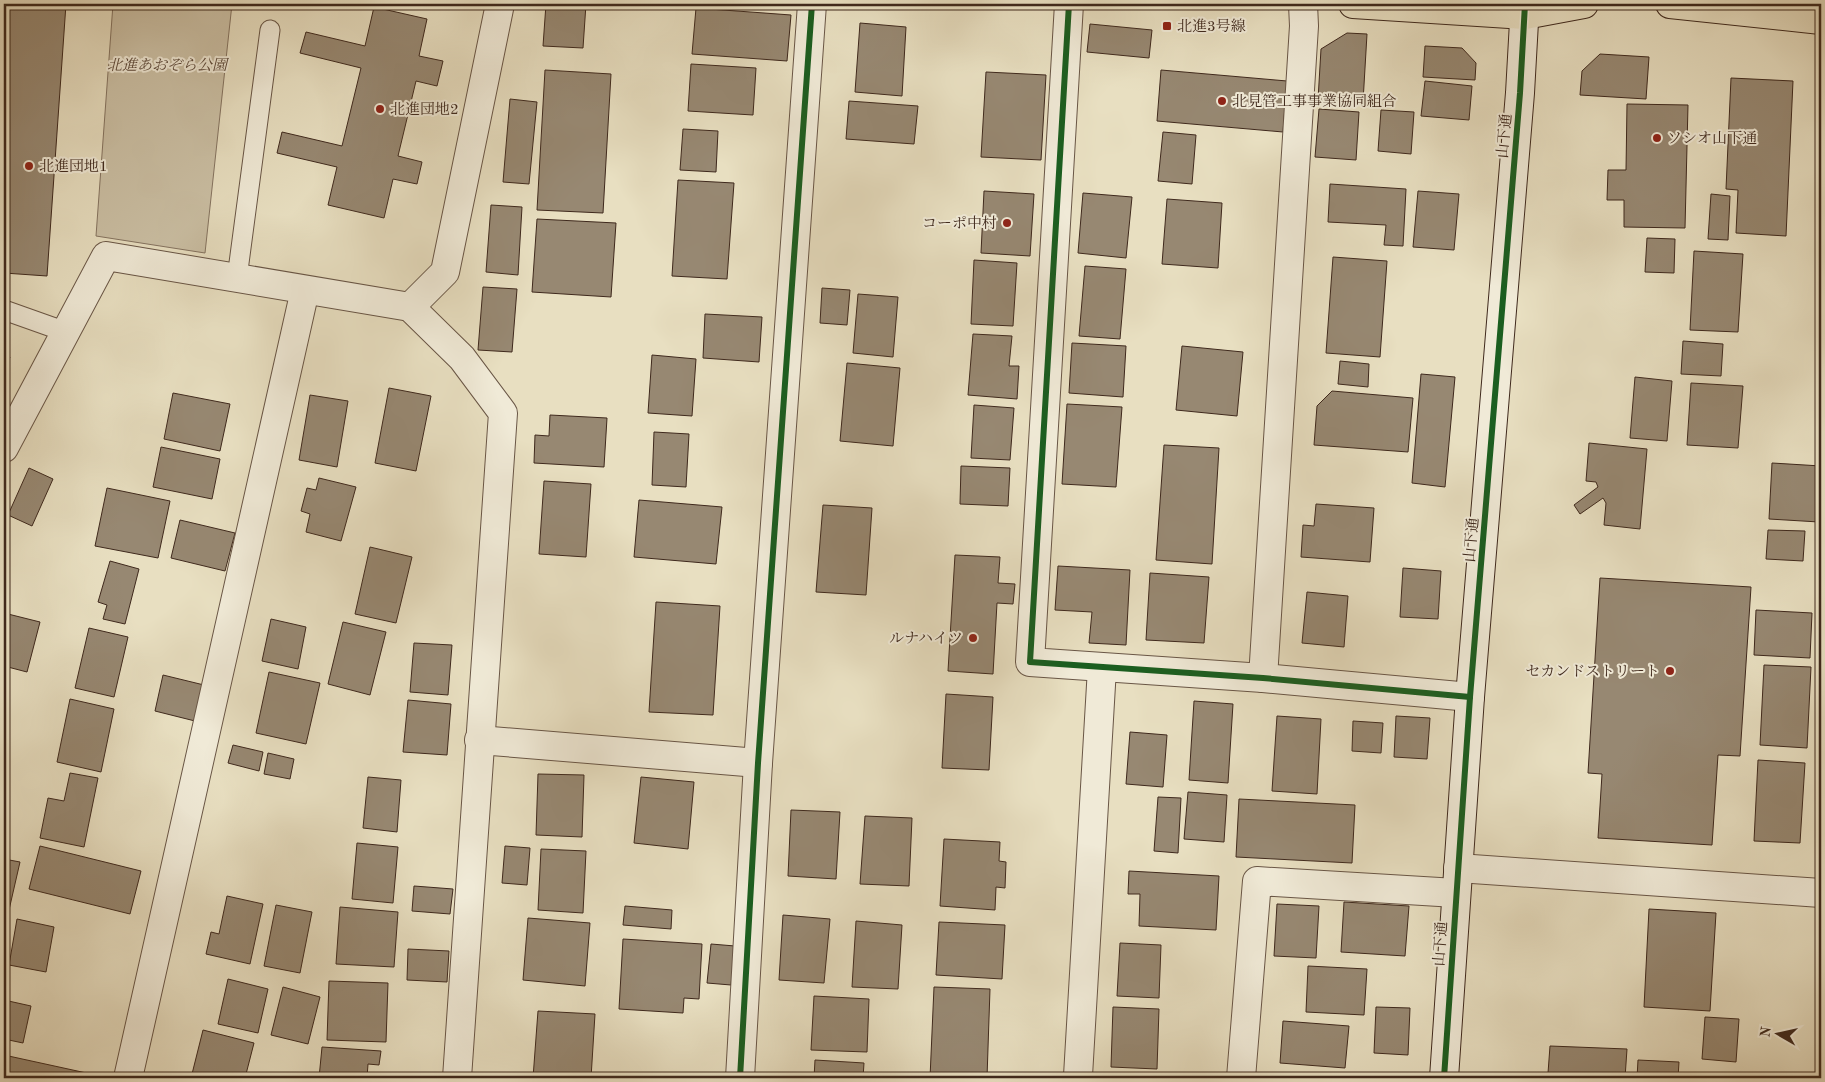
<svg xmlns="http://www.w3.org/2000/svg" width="1825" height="1082" viewBox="0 0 1825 1082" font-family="'Old Standard TT','Noto Serif JP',serif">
  <rect width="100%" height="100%" fill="#e8dfc1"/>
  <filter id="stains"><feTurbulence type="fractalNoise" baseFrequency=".004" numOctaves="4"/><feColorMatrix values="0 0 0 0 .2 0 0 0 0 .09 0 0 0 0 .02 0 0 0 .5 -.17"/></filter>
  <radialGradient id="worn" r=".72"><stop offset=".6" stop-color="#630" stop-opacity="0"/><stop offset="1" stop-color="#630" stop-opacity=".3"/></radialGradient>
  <polygon fill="#cbc0a5" stroke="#857461" points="113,4 232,4 205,253 96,236"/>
  <g fill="#978872" stroke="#3f291d">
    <polygon points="8,4 66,4 47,276 4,273 4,60"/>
    <polygon points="546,4 586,4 583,48 543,46"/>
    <polygon points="374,7 427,19 419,56 443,61 437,86 416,81 398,156 422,162 417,184 393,179 384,218 328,205 337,167 277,153 282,132 342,146 361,68 300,53 306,32 365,46"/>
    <polygon points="696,8 791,15 787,61 692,54"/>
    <polygon points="860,23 906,27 902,96 855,92"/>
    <polygon points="1090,24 1152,30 1149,58 1087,52"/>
    <polygon points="1347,33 1367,34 1363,102 1318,100 1321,49"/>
    <polygon points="1425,46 1462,48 1476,63 1475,80 1423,77"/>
    <polygon points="1600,54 1649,57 1646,99 1580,95 1582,71"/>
    <polygon points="691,64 756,68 753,115 688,111"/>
    <polygon points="545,70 611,74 603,213 537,210"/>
    <polygon points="1161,70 1287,81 1283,132 1157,121"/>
    <polygon points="986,72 1046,75 1041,160 981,157"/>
    <polygon points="1731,78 1793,81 1786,236 1736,233 1738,190 1726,189"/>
    <polygon points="1425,81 1472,86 1469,120 1421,116"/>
    <polygon points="510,99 537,102 529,184 503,182"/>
    <polygon points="849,101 918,106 914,144 846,139"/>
    <polygon points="1627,104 1688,105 1685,228 1624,227 1624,200 1607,200 1608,170 1626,170"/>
    <polygon points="1319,109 1359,112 1356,160 1315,157"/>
    <polygon points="1381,110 1414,112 1411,154 1378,151"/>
    <polygon points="683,129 718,131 716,172 680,170"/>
    <polygon points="1163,132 1196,135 1192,184 1158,181"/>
    <polygon points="678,180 734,183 727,279 672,276"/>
    <polygon points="1330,184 1406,189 1403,246 1384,245 1386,225 1328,222"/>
    <polygon points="984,191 1034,194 1030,256 981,253"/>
    <polygon points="1418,191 1459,194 1454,250 1413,247"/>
    <polygon points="1083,193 1132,197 1126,258 1078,253"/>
    <polygon points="1711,194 1730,196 1728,240 1708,239"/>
    <polygon points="1167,199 1222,203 1218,268 1162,264"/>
    <polygon points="491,205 522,207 518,275 486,272"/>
    <polygon points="537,219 616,223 611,297 532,292"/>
    <polygon points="1647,238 1675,239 1674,273 1645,272"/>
    <polygon points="1694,251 1743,254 1738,332 1690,330"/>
    <polygon points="1333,257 1387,261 1380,357 1326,353"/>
    <polygon points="974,260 1017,263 1013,326 971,324"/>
    <polygon points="1085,266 1126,269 1120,339 1079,336"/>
    <polygon points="483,287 517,289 512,352 478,350"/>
    <polygon points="822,288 850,290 847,325 820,323"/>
    <polygon points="858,294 898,297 893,357 853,353"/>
    <polygon points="705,314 762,317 759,362 703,358"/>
    <polygon points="973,334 1012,336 1009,366 1019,366 1017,399 968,395"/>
    <polygon points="1683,341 1723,344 1721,376 1681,374"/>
    <polygon points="1072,343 1126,346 1123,397 1069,393"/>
    <polygon points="1182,346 1243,352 1237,416 1176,410"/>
    <polygon points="4,353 10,357 4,370"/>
    <polygon points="652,355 696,359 692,416 648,413"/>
    <polygon points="1340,361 1369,364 1368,387 1338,384"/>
    <polygon points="847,363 900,368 893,446 840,441"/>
    <polygon points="1421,374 1455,377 1445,487 1412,483"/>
    <polygon points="1635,377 1672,381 1667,441 1630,438"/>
    <polygon points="1691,383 1743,386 1738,448 1687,445"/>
    <polygon points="389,388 431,396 416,471 375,463"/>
    <polygon points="1332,391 1413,398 1408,452 1314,445 1317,406"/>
    <polygon points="173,393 230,404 220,451 164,439"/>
    <polygon points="310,395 348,401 337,467 299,460"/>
    <polygon points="1067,404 1122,407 1116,487 1062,484"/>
    <polygon points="974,405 1014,408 1010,460 971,458"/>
    <polygon points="550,415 607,418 604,467 534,463 535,435 549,436"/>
    <polygon points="654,432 689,434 686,487 652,485"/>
    <polygon points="1589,443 1647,449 1640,529 1604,525 1606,503 1603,498 1580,514 1574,505 1598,487 1596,482 1586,481"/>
    <polygon points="1164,445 1219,448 1212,564 1156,560"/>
    <polygon points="161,447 220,459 212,499 153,487"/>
    <polygon points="1772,463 1821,466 1819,522 1769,519"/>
    <polygon points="961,466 1010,468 1008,506 960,504"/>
    <polygon points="29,468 53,479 32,526 8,515"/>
    <polygon points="319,478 356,487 341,541 306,532 310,514 301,511 307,488 316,490"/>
    <polygon points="544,481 591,484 586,557 539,554"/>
    <polygon points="107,488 170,501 158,558 95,546"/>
    <polygon points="639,500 722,507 716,564 634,557"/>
    <polygon points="1316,504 1374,508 1370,562 1301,557 1303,525 1314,526"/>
    <polygon points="823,505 872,508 866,595 816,592"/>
    <polygon points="180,520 235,533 225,571 171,558"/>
    <polygon points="1768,530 1805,531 1803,561 1766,559"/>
    <polygon points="370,547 412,557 396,623 355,614"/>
    <polygon points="955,555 1000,557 998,583 1015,584 1013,604 997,603 993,674 948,671"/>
    <polygon points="110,561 139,569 125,624 103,619 107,605 98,602"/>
    <polygon points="1058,566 1130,570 1126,645 1089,643 1092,612 1055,610"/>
    <polygon points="1403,568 1441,571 1438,619 1400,617"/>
    <polygon points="1150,573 1209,577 1204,643 1146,640"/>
    <polygon points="1600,578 1751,587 1740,756 1718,755 1712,845 1598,838 1602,774 1588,773"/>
    <polygon points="1307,592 1348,596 1344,647 1302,643"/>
    <polygon points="656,602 720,606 713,715 649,712"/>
    <polygon points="1756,610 1812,613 1810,658 1754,655"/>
    <polygon points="4,613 40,622 27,672 4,666"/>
    <polygon points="271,619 306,627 298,669 262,661"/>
    <polygon points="343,622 386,632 370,695 328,684"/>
    <polygon points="89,628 128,637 114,697 75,688"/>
    <polygon points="414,643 452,645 448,695 410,692"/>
    <polygon points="1764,665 1811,667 1807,748 1760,745"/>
    <polygon points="269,672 320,683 306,744 256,733"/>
    <polygon points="163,675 204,685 195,721 155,711"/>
    <polygon points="946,694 993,697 989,770 942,768"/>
    <polygon points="70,699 114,709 101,772 57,762"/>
    <polygon points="408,700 451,704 447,755 403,752"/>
    <polygon points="1194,701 1233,704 1228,783 1189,780"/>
    <polygon points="1277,716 1321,719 1317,794 1272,791"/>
    <polygon points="1396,716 1430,718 1427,759 1394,757"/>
    <polygon points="1353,721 1383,723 1381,753 1352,751"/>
    <polygon points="1130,732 1167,735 1163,787 1126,784"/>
    <polygon points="233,745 263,752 259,771 228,763"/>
    <polygon points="268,753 294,759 290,779 264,774"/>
    <polygon points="1758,760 1805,763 1800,843 1754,841"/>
    <polygon points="70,773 98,778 84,847 40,838 48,798 64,801"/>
    <polygon points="538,774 584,775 582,837 536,835"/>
    <polygon points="368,777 401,780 397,832 363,828"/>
    <polygon points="641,777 694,782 688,849 634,843"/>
    <polygon points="1188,792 1227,795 1224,842 1184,839"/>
    <polygon points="1158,797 1181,798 1178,853 1154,851"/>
    <polygon points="1239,799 1355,805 1352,863 1236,857"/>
    <polygon points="791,810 840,812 836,879 788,876"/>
    <polygon points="865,816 912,818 909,886 860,884"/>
    <polygon points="944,839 1000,842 999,861 1006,862 1005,888 996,887 995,910 940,906"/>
    <polygon points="357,843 398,847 393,903 352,899"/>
    <polygon points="40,846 141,871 130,914 29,889"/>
    <polygon points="505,846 530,848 527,885 502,883"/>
    <polygon points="541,849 586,851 583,913 538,910"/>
    <polygon points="4,859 20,862 9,910 4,909"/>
    <polygon points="1129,871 1219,876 1216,930 1139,926 1140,894 1128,894"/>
    <polygon points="414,886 453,889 450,914 412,911"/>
    <polygon points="227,896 263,904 250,964 206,954 211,932 219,934"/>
    <polygon points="1344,902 1409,906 1405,956 1341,952"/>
    <polygon points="1277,904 1319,906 1316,958 1274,956"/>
    <polygon points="276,905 312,912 300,973 264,966"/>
    <polygon points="625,906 672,910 671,929 623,925"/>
    <polygon points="340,907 398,912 394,967 336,964"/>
    <polygon points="1649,909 1716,913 1710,1011 1644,1007"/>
    <polygon points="783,915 830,919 824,983 779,980"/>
    <polygon points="528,918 590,923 585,986 523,980"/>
    <polygon points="17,919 54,927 46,972 9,965"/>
    <polygon points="856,921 902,925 898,989 852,987"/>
    <polygon points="939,922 1005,925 1002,979 936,975"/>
    <polygon points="623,939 702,944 699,999 684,998 683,1013 619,1009"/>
    <polygon points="1120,943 1161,945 1159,998 1117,996"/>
    <polygon points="711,944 735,946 731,985 707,983"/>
    <polygon points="408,949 449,951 447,982 407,980"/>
    <polygon points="1308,966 1367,969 1364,1015 1306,1012"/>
    <polygon points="228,979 268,989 258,1033 218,1024"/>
    <polygon points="329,981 388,983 386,1042 327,1040"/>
    <polygon points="283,987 320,997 308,1044 271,1035"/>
    <polygon points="934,987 990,989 987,1078 930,1078"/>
    <polygon points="814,996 869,999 867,1052 811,1050"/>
    <polygon points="4,1000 31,1006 23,1043 4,1039"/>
    <polygon points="1113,1007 1159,1009 1157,1069 1111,1067"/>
    <polygon points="1376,1007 1410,1008 1408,1055 1374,1053"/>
    <polygon points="538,1011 595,1014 591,1078 533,1078"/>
    <polygon points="1705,1017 1739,1019 1736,1062 1702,1059"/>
    <polygon points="1283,1021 1349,1026 1345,1068 1280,1063"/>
    <polygon points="203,1030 254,1043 245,1078 191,1078"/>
    <polygon points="1550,1046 1627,1049 1625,1078 1537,1078 1537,1073 1548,1073"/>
    <polygon points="322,1047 381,1051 379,1065 368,1064 367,1078 319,1078"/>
    <polygon points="4,1055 91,1074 90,1078 4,1078"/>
    <polygon points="815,1060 864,1063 863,1078 814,1078"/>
    <polygon points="1638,1060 1679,1062 1678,1078 1637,1078"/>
    <polygon points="1101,1076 1166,1078 1101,1078"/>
  </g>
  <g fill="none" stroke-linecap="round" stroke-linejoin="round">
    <defs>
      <g id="lane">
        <polyline points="237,278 270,30"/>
        <polyline points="4,310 66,332"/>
      </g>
      <g id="street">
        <polyline points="1069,4 1030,662 1263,678 1470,697"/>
        <polyline points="410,307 462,358 503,413 457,1078"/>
        <polyline points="4,448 106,256 410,307 445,272 500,4"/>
        <polyline points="1263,678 1304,26 1303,4"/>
        <polyline points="479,740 758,763"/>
        <polyline points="1458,868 1821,893"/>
        <polyline points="1078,1076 1102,668"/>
        <polyline points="128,1078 305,290"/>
        <polyline points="740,1078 758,763 812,4"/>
        <polyline points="1241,1078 1257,881 1456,893"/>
      </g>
      <polyline id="secondary" points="1444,1078 1470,697 1520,93 1525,4"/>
      <g id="primary">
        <polyline points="1353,4 1525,15 1584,4"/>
        <polyline points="1670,4 1821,20"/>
      </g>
    </defs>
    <use href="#lane" stroke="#695646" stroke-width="21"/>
    <use href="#street" stroke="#695646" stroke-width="30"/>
    <use href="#secondary" stroke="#3f291d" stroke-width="30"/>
    <use href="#primary" stroke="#3f291d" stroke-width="30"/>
    <use href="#lane" stroke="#f0ead7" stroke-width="19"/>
    <use href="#street" stroke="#f0ead7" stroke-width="28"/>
    <use href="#secondary" stroke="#f0ead7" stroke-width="28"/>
    <use href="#primary" stroke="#e8dfc1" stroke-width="28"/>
    <defs>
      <g id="cycleway">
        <polyline points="1069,4 1030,662 1263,678 1470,697"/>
        <polyline points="740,1078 758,763 812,4"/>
        <polyline points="1444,1078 1470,697 1520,93 1525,4"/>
      </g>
    </defs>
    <use href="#cycleway" stroke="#f0ead7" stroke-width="9"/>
    <use href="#cycleway" stroke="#1b5e20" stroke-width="6"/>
  </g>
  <g fill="#8f2418" stroke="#f0ead7" stroke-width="2">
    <rect x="1162" y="21" width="10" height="10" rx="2.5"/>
    <circle cx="1222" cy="101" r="5"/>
    <circle cx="380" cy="109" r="5"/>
    <circle cx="1657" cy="138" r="5"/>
    <circle cx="29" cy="166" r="5"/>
    <circle cx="1007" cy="223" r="5"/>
    <circle cx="973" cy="638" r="5"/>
    <circle cx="1670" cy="671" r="5"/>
  </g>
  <g text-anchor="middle" stroke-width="4" stroke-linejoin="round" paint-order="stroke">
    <g font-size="15" fill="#3f291d" stroke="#f0ead7" text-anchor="start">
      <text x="1177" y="31">北進3号線</text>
      <text x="1232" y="106">北見管工事事業協同組合</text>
      <text x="390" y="114">北進団地2</text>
      <text x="1667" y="143">ソシオ山下通</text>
      <text x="39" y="171">北進団地1</text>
      <text x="997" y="228" text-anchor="end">コーポ中村</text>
      <text x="963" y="643" text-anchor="end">ルナハイツ</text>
      <text x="1660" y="676" text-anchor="end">セカンドストリート</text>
    </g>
    <g font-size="15" font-style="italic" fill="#5b4738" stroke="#f0ead7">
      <text x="167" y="70">北進あおぞら公園</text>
    </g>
    <g font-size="15" fill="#3f291d" stroke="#f0ead7">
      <text transform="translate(1504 136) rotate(-85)" y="5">山下通</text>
      <text transform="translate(1471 540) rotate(-85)" y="5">山下通</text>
      <text transform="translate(1440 944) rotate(-86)" y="5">山下通</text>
    </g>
  </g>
  <rect width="1825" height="1082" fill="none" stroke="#e8dfc1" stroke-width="20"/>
  <rect x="5" y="5" width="1815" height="1072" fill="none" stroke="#3f291d" stroke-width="2.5"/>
  <rect x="10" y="10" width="1805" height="1062" fill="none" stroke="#3f291d"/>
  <g transform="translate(1778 1034) rotate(279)" stroke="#f0ead7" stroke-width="4" paint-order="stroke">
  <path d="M0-4L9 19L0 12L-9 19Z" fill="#3f291d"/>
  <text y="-8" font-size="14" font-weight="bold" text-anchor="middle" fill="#3f291d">N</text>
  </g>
  <rect width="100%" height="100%" filter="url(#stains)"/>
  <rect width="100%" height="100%" fill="url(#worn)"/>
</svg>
